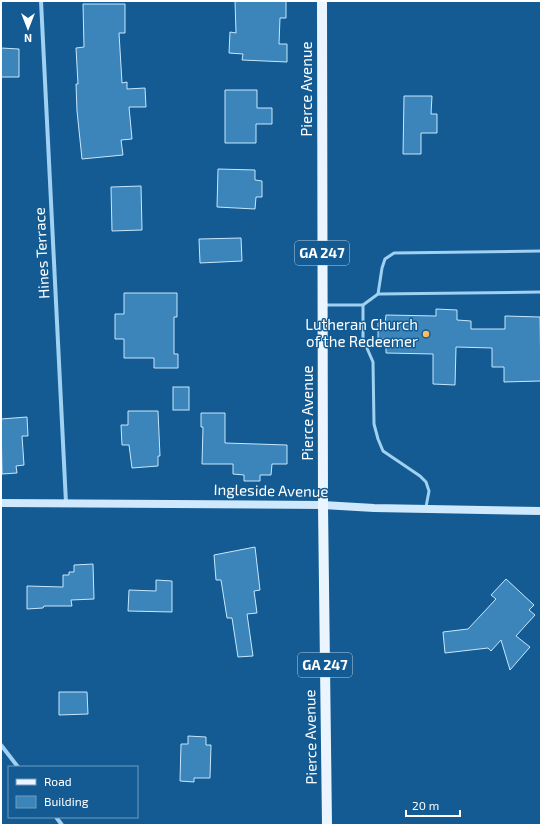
<svg xmlns="http://www.w3.org/2000/svg" width="542" height="826" viewBox="0 0 542 826" font-family="'Exo 2',sans-serif">
  <rect width="100%" height="100%" fill="#135b92"/>
  <g fill="#3c85ba" stroke="#c7e7fd">
    <polygon points="235,1 286,1 286,18 280,18 279,44 287,44 287,62 242,60 243,54 229,53 230,32 236,33"/>
    <polygon points="83,4 125,4 125,33 119,33 122,83 127,82 127,89 145,88 146,107 129,107 132,139 121,140 123,155 82,159 77,111 76,84 78,84 76,48 84,47"/>
    <polygon points="1,48 19,49 19,77 1,77"/>
    <polygon points="225,90 257,90 257,108 272,108 272,124 256,124 256,143 225,143"/>
    <polygon points="404,96 432,96 431,114 437,114 437,133 421,133 421,154 403,154"/>
    <polygon points="218,169 255,170 255,180 262,181 262,197 256,197 255,209 217,207"/>
    <polygon points="141,186 142,230 112,231 111,187"/>
    <polygon points="241,238 242,261 200,263 199,239"/>
    <polygon points="124,293 177,293 177,317 174,317 174,354 178,354 178,368 154,368 154,358 124,358 124,339 115,339 115,314 124,314"/>
    <polygon points="436,309 457,310 457,320 471,321 471,329 505,329 505,316 540,317 541,381 504,382 504,367 492,367 492,348 456,347 455,385 433,384 433,354 386,353 386,339 378,339 378,323 385,324 386,315 436,316"/>
    <rect x="173" y="387" width="16" height="23"/>
    <polygon points="128,411 158,411 160,456 158,456 158,466 132,468 129,445 122,445 121,425 128,425"/>
    <polygon points="201,413 225,413 225,443 287,445 287,464 272,464 271,475 260,475 260,481 244,481 244,475 233,474 233,464 202,464 203,427 201,427"/>
    <polygon points="27,417 28,436 22,436 24,465 16,466 17,473 2,474 1,419"/>
    <polygon points="255,547 260,590 254,591 257,613 247,614 253,656 238,657 232,618 227,618 221,580 216,580 214,555"/>
    <polygon points="93,564 94,599 71,600 72,606 44,606 43,608 27,609 27,586 63,587 63,575 69,575 69,572 74,572 74,565"/>
    <polygon points="506,579 534,605 529,610 535,615 516,636 530,647 510,670 501,640 491,651 488,648 445,653 443,632 468,629 496,599 491,595"/>
    <polygon points="156,580 172,581 172,612 128,611 129,590 156,591"/>
    <polygon points="59,692 87,692 88,714 59,715"/>
    <polygon points="188,736 206,737 206,745 211,745 210,778 194,778 194,782 180,781 181,744 188,744"/>
  </g>
  <g fill="none" stroke-linecap="round" stroke-linejoin="round">
    <g stroke="#a0d0f2" stroke-width="3">
      <polyline points="378,294 541,292"/>
      <polyline points="325,305 363,305 378,294 382,268 385,259 394,253 541,251"/>
      <polyline points="363,305 363,339 373,362 374,424 378,439 383,451 420,476 426,482 429,491 426,507"/>
    </g>
    <g stroke="#a0d0f2" stroke-width="4">
      <polyline points="41,1 66,503"/>
      <polyline points="1,745 18,767"/>
      <polyline points="56,817 62,825"/>
    </g>
    <polyline stroke="#cfe8fc" stroke-width="8" points="1,503 323,505 374,508 541,511"/>
    <polyline stroke="#ebf5ff" stroke-width="10" points="322,1 323,505 327,825"/>
  </g>
  <circle fill="#ffbc61" stroke="#135b92" stroke-width="1.5" cx="426" cy="334" r="4"/>
  <g text-anchor="middle" stroke-width="3" stroke-linejoin="round" paint-order="stroke">
    <g fill="#135b92" stroke="#b8cede" stroke-width="1">
      <rect x="295" y="241" width="54" height="24" rx="3"/>
      <rect x="298" y="653" width="54" height="24" rx="3"/>
    </g>
    <g font-size="14" font-weight="bold" fill="#fff">
      <text x="322" y="258">GA 247</text>
      <text x="325" y="670">GA 247</text>
    </g>
    <g font-size="15" fill="#fff" stroke="#135b92">
      <text transform="translate(307 89) rotate(-90)" y="5">Pierce Avenue</text>
      <text transform="translate(42 253) rotate(-93)" y="5">Hines Terrace</text>
      <text transform="translate(308 413) rotate(-90)" y="5">Pierce Avenue</text>
      <text transform="translate(271 491) rotate(1)" y="5">Ingleside Avenue</text>
      <text transform="translate(311 737) rotate(-91)" y="5">Pierce Avenue</text>
    </g>
    <g font-size="15" fill="#fff" stroke="#135b92" text-anchor="end">
      <text x="418" y="330">Lutheran Church<tspan x="418" dy="17">of the Redeemer</tspan></text>
    </g>
  </g>
  <rect width="542" height="826" fill="none" stroke="#ffffff" stroke-width="4"/>
  <rect x="8" y="766" width="130" height="52" fill="#135b92" stroke="#719dbe"/>
  <rect x="16" y="779" width="20" height="6" fill="#ebf5ff" stroke="#719dbe"/>
  <text x="44" y="786" font-size="12" fill="#ffffff">Road</text>
  <rect x="16" y="796" width="20" height="12" fill="#3c85ba" stroke="#719dbe"/>
  <text x="44" y="806" font-size="12" fill="#ffffff">Building</text>
  <g transform="translate(28 28) rotate(180)" stroke="#135b92" stroke-width="3" paint-order="stroke">
  <path d="M0-3L7 15L0 10L-7 15Z" fill="#ffffff"/>
  <text y="-6" font-size="11" font-weight="bold" text-anchor="middle" fill="#ffffff">N</text>
  </g>
  <path d="M406 810v6h54v-6" fill="none" stroke="#ffffff" stroke-width="2"/>
  <text x="412" y="810" font-size="12" fill="#ffffff" stroke="#135b92" stroke-width="3" paint-order="stroke">20 m</text>
</svg>
